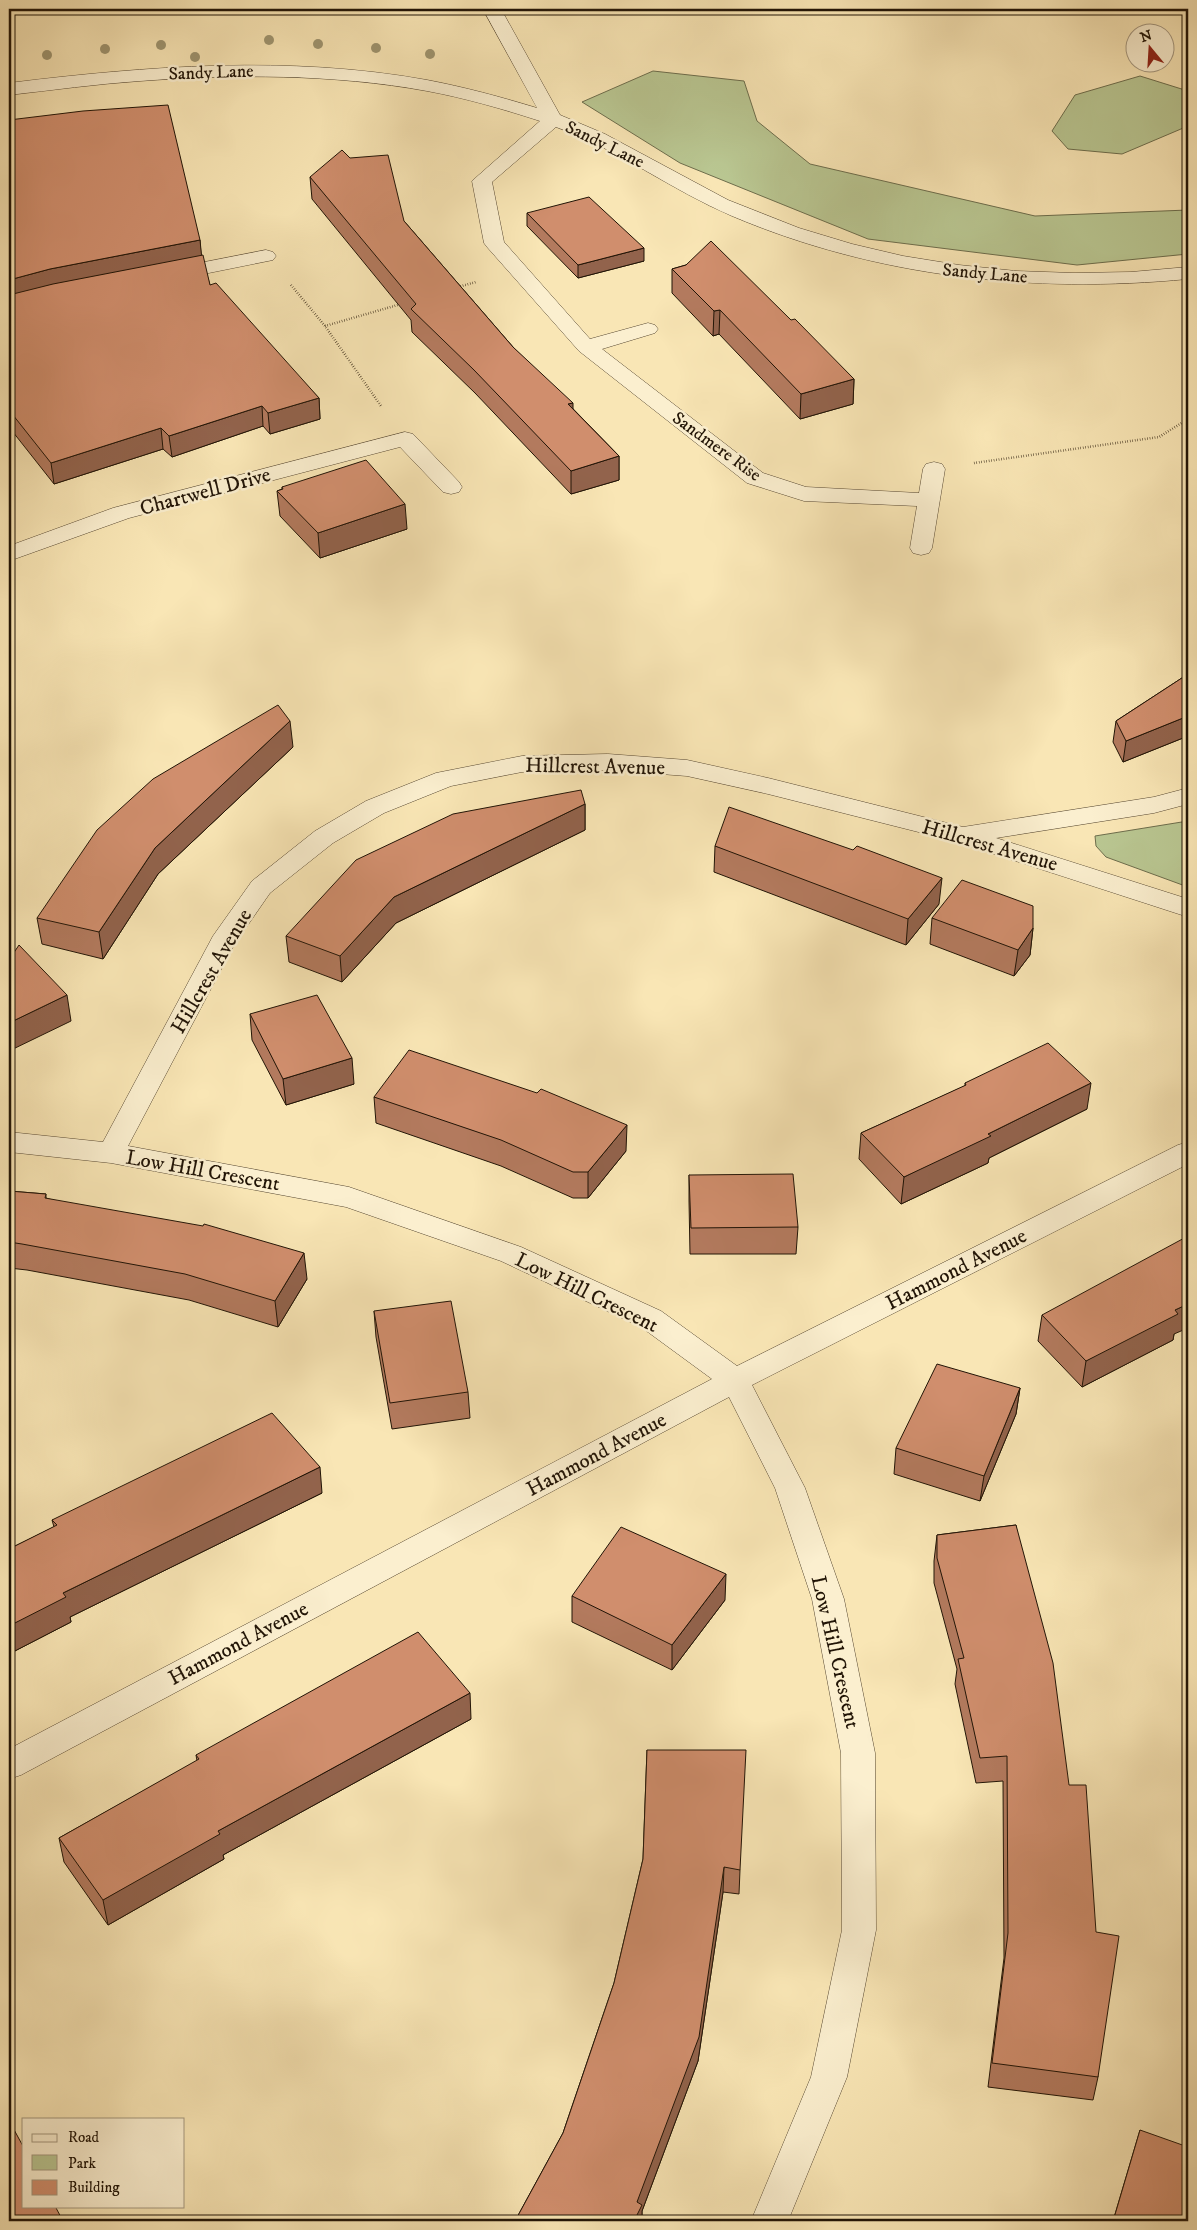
<svg xmlns="http://www.w3.org/2000/svg" width="1197" height="2230" viewBox="0 0 1197 2230" font-family="'IM FELL DW Pica',serif">
  <rect width="100%" height="100%" fill="#f9e6b5"/>
  <filter id="stains"><feTurbulence type="fractalNoise" baseFrequency=".004" numOctaves="4"/><feColorMatrix values="0 0 0 0 .2 0 0 0 0 .09 0 0 0 0 .02 0 0 0 .5 -.17"/></filter>
  <radialGradient id="worn" r=".72"><stop offset=".6" stop-color="#630" stop-opacity="0"/><stop offset="1" stop-color="#630" stop-opacity=".3"/></radialGradient>
  <g fill="#b9c691" stroke="#6d6d4c">
    <polygon points="653,71 744,81 757,121 810,164 1035,216 1188,210 1188,254 1077,265 868,239 680,163 582,102"/>
    <polygon points="1140,76 1188,91 1188,126 1122,154 1068,149 1052,131 1075,95"/>
    <polygon points="1188,821 1188,887 1106,857 1096,846 1095,836"/>
  </g>
  <g fill="none" stroke-linecap="round" stroke-linejoin="round">
    <defs>
      <g id="minor">
        <path d="M483,9H501L560,115L605,134L728,200L799,228L852,244L903,256L959,265L1016,271L1074,273L1131,272L1188,267V279C1033,294 876,277 732,216C671,190 618,149 556,127L492,182L504,242L590,339L648,323L655,325L658,329L655,333L602,349L763,473L806,487L919,493L923,469L926,464L934,462L942,464L945,469L932,548L929,553L921,555L913,553L910,548L917,506L804,501L747,483L579,351L487,247L484,243L472,181L540,121C503,109 465,98 427,91C333,74 235,74 140,81C96,84 53,90 9,95V83C147,66 289,55 427,80C464,87 501,97 537,108Z"/>
        <polygon points="266,250 273,252 276,256 273,260 169,281 162,279 159,275 162,271 169,269"/>
        <polygon points="405,432 413,434 459,482 462,487 459,492 451,494 443,492 400,447 129,518 9,561 9,546 113,508"/>
        <polygon points="608,754 687,760 768,778 963,827 1154,797 1188,788 1188,804 1154,813 996,838 1188,899 1188,917 954,841 768,794 687,776 608,770 522,772 451,786 384,813 333,843 270,893 234,945 128,1146 349,1187 521,1247 661,1311 737,1366 1178,1145 1188,1142 1188,1164 752,1385 805,1488 844,1599 875,1753 876,1930 847,2077 788,2221 751,2221 811,2077 842,1930 841,1753 812,1599 775,1488 729,1397 21,1775 9,1779 9,1749 712,1379 641,1327 501,1261 346,1207 111,1163 9,1152 9,1132 103,1142 213,936 252,881 315,831 366,801 436,773 522,756"/>
      </g>
    </defs>
    <use href="#minor" stroke="#574832" stroke-width="1"/>
    <g stroke="#211406" stroke-width="2.5" stroke-dasharray="0.5 2" stroke-linecap="butt">
      <polyline points="291,285 325,326 381,406"/>
      <polyline points="458,287 476,282"/>
      <polyline points="325,326 401,304"/>
      <polyline points="974,463 1159,437 1188,419"/>
    </g>
    <use href="#minor" fill="#fbefcf" fill-rule="evenodd"/>
  </g>
  <g fill="#9f9570">
    <circle cx="269" cy="40" r="5"/>
    <circle cx="318" cy="44" r="5"/>
    <circle cx="161" cy="45" r="5"/>
    <circle cx="376" cy="48" r="5"/>
    <circle cx="105" cy="49" r="5"/>
    <circle cx="430" cy="54" r="5"/>
    <circle cx="47" cy="55" r="5"/>
    <circle cx="195" cy="57" r="5"/>
  </g>
  <g fill="#b37a5e" stroke="#211406">
    <polygon points="9,120 200,240 201,255 210,285 319,398 320,419 270,434 263,426 172,457 163,449 54,484 9,427"/>
    <polygon points="310,177 404,221 513,347 619,456 619,480 571,494 475,393 412,332 411,320 312,199"/>
    <polygon points="527,213 644,261 578,278 527,226"/>
    <polygon points="686,265 791,320 854,379 853,404 800,419 719,334 713,336 672,293 672,269"/>
    <polygon points="282,487 407,529 320,558 280,516 277,491 282,489"/>
    <polygon points="1188,674 1188,736 1123,762 1113,742 1116,721"/>
    <polygon points="293,747 158,874 103,959 42,944 37,918"/>
    <polygon points="585,804 585,830 396,923 342,982 289,962 286,936"/>
    <polygon points="715,846 939,904 906,945 714,872"/>
    <polygon points="932,918 1033,928 1030,955 1014,976 930,944"/>
    <polygon points="250,1014 354,1084 286,1105 252,1040"/>
    <polygon points="965,1083 1087,1109 989,1158 988,1163 901,1204 859,1159 861,1133 965,1086"/>
    <polygon points="374,1097 626,1151 588,1198 573,1198 501,1166 376,1123"/>
    <polygon points="689,1175 798,1227 796,1254 690,1254 689,1201"/>
    <polygon points="9,1191 46,1194 46,1198 307,1279 278,1327 189,1300 27,1270 9,1268"/>
    <polygon points="374,1311 468,1392 470,1418 392,1429 376,1337"/>
    <polygon points="1042,1315 1174,1334 1173,1340 1082,1387 1038,1341"/>
    <polygon points="1020,1388 1016,1414 980,1501 894,1474 896,1448"/>
    <polygon points="322,1493 70,1617 71,1622 9,1654 9,1549 54,1527 52,1520"/>
    <polygon points="1016,1525 1098,2077 1093,2100 988,2087 1004,1958 1003,1781 976,1783 955,1684 957,1669 934,1583 934,1561 937,1535"/>
    <polygon points="572,1596 725,1600 672,1670 572,1622"/>
    <polygon points="471,1719 223,1855 224,1859 108,1925 64,1862 59,1838 197,1761 196,1755"/>
    <polygon points="647,1750 740,1870 739,1894 723,1892 698,2061 642,2211 642,2221 515,2221 563,2133 614,1983 643,1859"/>
    <polygon points="1140,2130 1188,2221 1113,2221"/>
  </g>
  <g fill="#92634c" stroke="#211406">
    <polygon points="200,240 202,260 9,301 9,280 50,269"/>
    <polygon points="644,248 644,261 578,278 578,265"/>
    <polygon points="720,310 719,334 713,336 714,311"/>
    <polygon points="854,379 853,404 800,419 801,394"/>
    <polygon points="319,398 320,419 270,434 268,413"/>
    <polygon points="573,403 573,426 568,404"/>
    <polygon points="262,406 263,426 172,457 169,436"/>
    <polygon points="161,428 163,449 54,484 51,463"/>
    <polygon points="619,456 619,480 571,494 571,471"/>
    <polygon points="405,504 407,529 320,558 318,533"/>
    <polygon points="1188,716 1188,736 1123,762 1126,741"/>
    <polygon points="290,721 293,747 158,874 103,959 99,932 155,848"/>
    <polygon points="585,804 585,830 396,923 342,982 340,956 394,897"/>
    <polygon points="942,878 939,904 906,945 908,919"/>
    <polygon points="1033,928 1030,955 1014,976 1018,950"/>
    <polygon points="67,995 71,1021 9,1051 9,1023"/>
    <polygon points="352,1058 354,1084 286,1105 283,1079"/>
    <polygon points="1091,1083 1087,1109 989,1158 988,1163 901,1204 904,1177 988,1134"/>
    <polygon points="627,1125 626,1151 588,1198 588,1172"/>
    <polygon points="304,1253 307,1279 278,1327 275,1301"/>
    <polygon points="1188,1304 1188,1328 1174,1334 1173,1340 1082,1387 1086,1361 1175,1310"/>
    <polygon points="1020,1388 1016,1414 980,1501 984,1476"/>
    <polygon points="320,1467 322,1493 70,1617 71,1622 9,1654 9,1626 63,1593"/>
    <polygon points="726,1574 725,1600 672,1670 672,1645"/>
    <polygon points="470,1693 471,1719 223,1855 224,1859 108,1925 103,1900 218,1831"/>
    <polygon points="724,1867 723,1892 698,2061 642,2211 642,2221 634,2221 637,2202"/>
  </g>
  <g fill="#d08e6d" stroke="#211406">
    <polygon points="168,105 200,240 50,269 9,280 9,120 83,111"/>
    <polygon points="342,150 350,158 388,155 404,221 513,347 573,403 568,404 619,456 571,471 474,370 411,309 416,304 310,177"/>
    <polygon points="589,197 644,248 578,265 527,213"/>
    <polygon points="711,241 791,320 795,319 854,379 801,394 720,310 714,311 672,269 686,265"/>
    <polygon points="203,255 210,285 216,283 319,398 268,413 262,406 169,436 161,428 51,463 9,410 9,295 53,284"/>
    <polygon points="366,460 405,504 318,533 277,491 283,489 282,487"/>
    <polygon points="1188,674 1188,716 1126,741 1116,721"/>
    <polygon points="278,705 290,721 155,848 99,932 37,918 97,830 153,779"/>
    <polygon points="581,790 585,804 394,897 340,956 286,936 356,860 453,814"/>
    <polygon points="729,807 853,850 857,846 942,878 908,919 715,846"/>
    <polygon points="962,880 1033,906 1033,928 1018,950 932,918"/>
    <polygon points="19,945 67,995 9,1023 9,960"/>
    <polygon points="317,995 352,1058 283,1079 250,1014"/>
    <polygon points="1048,1043 1091,1083 988,1134 991,1136 904,1177 861,1133 966,1085 965,1083"/>
    <polygon points="409,1050 537,1093 541,1089 627,1125 588,1172 573,1172 501,1140 374,1097"/>
    <polygon points="793,1174 798,1227 691,1228 689,1175"/>
    <polygon points="9,1191 46,1194 45,1198 203,1226 204,1224 304,1253 275,1301 185,1274 22,1244 9,1242"/>
    <polygon points="1188,1236 1188,1304 1175,1310 1178,1314 1086,1361 1042,1315"/>
    <polygon points="451,1301 468,1392 390,1403 374,1311"/>
    <polygon points="937,1364 1020,1388 984,1476 896,1448"/>
    <polygon points="272,1413 320,1467 63,1593 66,1597 9,1626 9,1549 57,1525 52,1520"/>
    <polygon points="1016,1525 1053,1663 1069,1785 1086,1785 1096,1932 1119,1936 1098,2077 992,2063 1008,1933 1007,1756 980,1758 958,1659 964,1658 937,1558 937,1535"/>
    <polygon points="621,1527 726,1574 672,1645 572,1596"/>
    <polygon points="418,1632 470,1693 218,1831 220,1834 103,1900 59,1838 199,1759 196,1755"/>
    <polygon points="647,1750 746,1750 740,1870 724,1867 699,2037 637,2202 642,2205 634,2221 515,2221 563,2133 614,1983 643,1859"/>
    <polygon points="12,2126 24,2148 24,2206 55,2206 63,2221 9,2221 9,2128"/>
    <polygon points="1140,2130 1188,2147 1188,2221 1122,2221 1114,2218"/>
  </g>
  <g text-anchor="middle" stroke-width="5" stroke-linejoin="round" paint-order="stroke">
    <g font-size="18" fill="#211406" stroke="#fbefcf">
      <text transform="translate(211 72) rotate(-2)" y="6">Sandy Lane</text>
      <text transform="translate(605 144) rotate(26)" y="6">Sandy Lane</text>
      <text transform="translate(985 273) rotate(5)" y="6">Sandy Lane</text>
      <text transform="translate(717 446) rotate(36)" y="6">Sandmere Rise</text>
    </g>
    <g font-size="21" fill="#211406" stroke="#fbefcf">
      <text transform="translate(205 491) rotate(-15)" y="7">Chartwell Drive</text>
      <text transform="translate(595 766) rotate(1)" y="7">Hillcrest Avenue</text>
      <text transform="translate(990 845) rotate(16)" y="7">Hillcrest Avenue</text>
      <text transform="translate(211 971) rotate(-60)" y="7">Hillcrest Avenue</text>
      <text transform="translate(203 1170) rotate(10)" y="7">Low Hill Crescent</text>
      <text transform="translate(956 1269) rotate(-27)" y="7">Hammond Avenue</text>
      <text transform="translate(587 1292) rotate(26)" y="7">Low Hill Crescent</text>
      <text transform="translate(596 1454) rotate(-28)" y="7">Hammond Avenue</text>
      <text transform="translate(238 1643) rotate(-28)" y="7">Hammond Avenue</text>
      <text transform="translate(836 1652) rotate(77)" y="7">Low Hill Crescent</text>
    </g>
  </g>
  <rect width="1197" height="2230" fill="none" stroke="#f9e6b5" stroke-width="30"/>
  <rect x="10" y="10" width="1177" height="2210" fill="none" stroke="#211406" stroke-width="2.5"/>
  <rect x="15" y="15" width="1167" height="2200" fill="none" stroke="#211406"/>
  <rect x="22" y="2118" width="162" height="90" fill="#fbefcf" stroke="#a4977f"/>
  <rect x="32" y="2134" width="25" height="8" fill="#fbefcf" stroke="#a4977f"/>
  <text x="68" y="2142" font-size="15" fill="#211406">Road</text>
  <rect x="32" y="2155" width="25" height="15" fill="#b9c691" stroke="#a4977f"/>
  <text x="68" y="2168" font-size="15" fill="#211406">Park</text>
  <rect x="32" y="2180" width="25" height="15" fill="#d08e6d" stroke="#a4977f"/>
  <text x="68" y="2192" font-size="15" fill="#211406">Building</text>
  <g transform="translate(1150 48) rotate(342)"><circle r="24" fill="#fbefcf" stroke="#a4977f"/>
  <path d="M0-4L9 19L0 12L-9 19Z" fill="#8f2418"/>
  <text y="-8" font-size="14" font-weight="bold" text-anchor="middle" fill="#211406">N</text>
  </g>
  <rect width="100%" height="100%" filter="url(#stains)"/>
  <rect width="100%" height="100%" fill="url(#worn)"/>
</svg>
